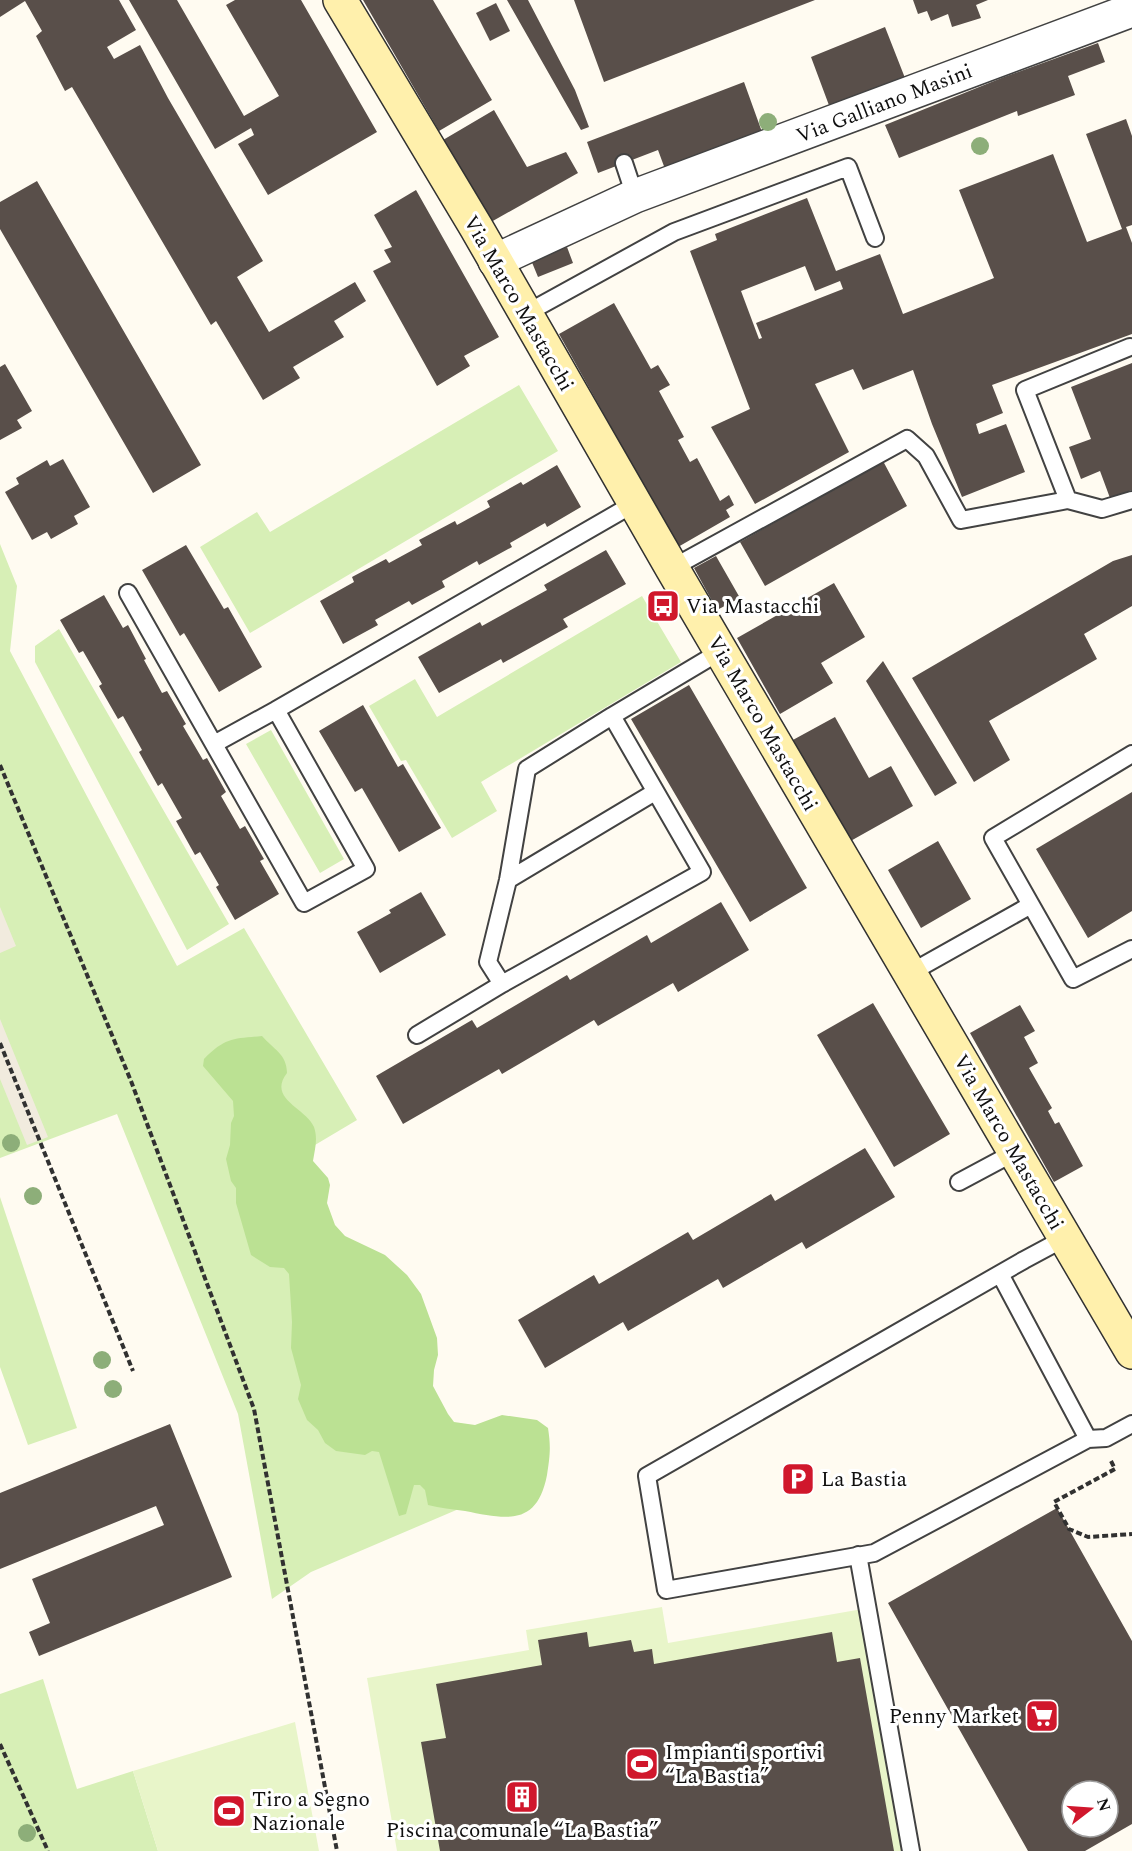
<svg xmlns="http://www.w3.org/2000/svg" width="1132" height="1851" viewBox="0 0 1132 1851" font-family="Spectral,serif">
<rect width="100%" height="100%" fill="#fffbf1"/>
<path fill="#d7efb6" d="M 519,385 L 558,451 L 250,633 L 200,547 L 257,512 L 270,532 Z
M 0,544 L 17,586 L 10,651 L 177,966 L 244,928 L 357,1120 L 283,1164 L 461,1508 L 311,1572 L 272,1599 L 238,1414 L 117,1114 L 0,1158 Z
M 642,596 L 681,662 L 481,782 L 497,811 L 452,838 L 406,760 L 401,761 L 369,706 L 415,679 L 437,717 Z
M 59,629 L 229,924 L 187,950 L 35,662 L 35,646 Z
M 271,730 L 344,859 L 320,873 L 246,744 Z
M 0,1197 L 77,1428 L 28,1445 L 0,1367 Z
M 43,1679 L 77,1789 L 133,1771 L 158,1851 L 0,1851 L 0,1694 Z"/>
<path fill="#bbe193" d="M 262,1036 C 273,1049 287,1054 287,1073 C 267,1099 306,1108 314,1127 C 318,1139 315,1149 313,1161 L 328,1178 L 330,1185 L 327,1203 L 335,1225 L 345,1236 L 385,1255 L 407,1275 L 421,1294 L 437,1338 L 438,1355 L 434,1370 L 433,1386 L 448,1414 L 454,1422 L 475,1425 L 502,1415 L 537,1420 L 548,1428 C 551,1447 550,1456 547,1475 C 537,1527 506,1519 465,1511 C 452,1509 440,1508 428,1505 L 425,1490 L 420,1485 L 414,1485 L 406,1514 L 399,1516 L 379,1452 L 372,1451 L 365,1455 L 336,1451 L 325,1443 L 318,1430 L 307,1420 L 298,1399 L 301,1385 L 291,1348 L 292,1322 L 289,1274 L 284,1268 L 270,1267 L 251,1255 L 236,1203 L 236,1188 L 231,1181 L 226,1159 L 230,1145 L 231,1123 L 234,1116 L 233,1101 L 203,1066 L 204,1059 C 226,1037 233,1039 262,1036 Z"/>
<path fill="#e8f5c9" d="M 662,1607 L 668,1643 L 874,1607 L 916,1851 L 397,1851 L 367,1678 L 529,1650 L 526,1630 Z
M 295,1722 L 319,1851 L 158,1851 L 133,1771 Z"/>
<path fill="#f1ebde" d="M 0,907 L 16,946 L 0,953 Z
M 0,1019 L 48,1137 L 27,1145 L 0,1079 Z"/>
<path fill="#594f4a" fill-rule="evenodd" d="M 0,0 L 119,0 L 136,30 L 107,47 L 114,59 L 140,45 L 168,98 L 263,261 L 237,277 L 269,332 L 355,282 L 366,301 L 334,321 L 344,337 L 293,367 L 300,378 L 263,400 L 216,321 L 211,325 L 72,87 L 65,91 L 36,36 L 42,31 L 25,1 L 0,17 Z
M 129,0 L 177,0 L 244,116 L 279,96 L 226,5 L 235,0 L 301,0 L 377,132 L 268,195 L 238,144 L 254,135 L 251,128 L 215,149 Z
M 363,0 L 433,0 L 492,100 L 439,131 Z
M 507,0 L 528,0 L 575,90 L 589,127 L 581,130 Z
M 574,0 L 815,0 L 604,82 Z
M 913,0 L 988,0 L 976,5 L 981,18 L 952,27 L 948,14 L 931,21 L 927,11 L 918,14 Z
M 496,3 L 510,31 L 490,41 L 476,13 Z
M 885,27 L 905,78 L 830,108 L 811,57 Z
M 1098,43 L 1105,62 L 1068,76 L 1075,95 L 1018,116 L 1017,111 L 899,158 L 885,125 L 1004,77 Z
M 744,82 L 762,132 L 665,169 L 658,150 L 598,173 L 587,142 Z
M 494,110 L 527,167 L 566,152 L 578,173 L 491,222 L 443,140 Z
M 1126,119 L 1132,136 L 1132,225 L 1126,227 L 1132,243 L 1132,334 L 992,385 L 1003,413 L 976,424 L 979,434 L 1006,424 L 1025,472 L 962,497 L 932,424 L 913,370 L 863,390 L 853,369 L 815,384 L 849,452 L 755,504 L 711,427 L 750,409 L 690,251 L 717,240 L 715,234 L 807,198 L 836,271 L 880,254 L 903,314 L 994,278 L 959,190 L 1053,154 L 1087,242 L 1122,229 L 1086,134 ZM 805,266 L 815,291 L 840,281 L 843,289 L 756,323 L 762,338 L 759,339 L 741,291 Z
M 37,181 L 201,465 L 153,493 L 0,229 L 0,202 Z
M 416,190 L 499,337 L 464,356 L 470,366 L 437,386 L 373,271 L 391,262 L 384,250 L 392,247 L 374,215 Z
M 567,247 L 573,263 L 538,277 L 531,260 Z
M 614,303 L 651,369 L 658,365 L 670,385 L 659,391 L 684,437 L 678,440 L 690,462 L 697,458 L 720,501 L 729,495 L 734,505 L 726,510 L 730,517 L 678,547 L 559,334 Z
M 1132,363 L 1132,490 L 1110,498 L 1100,471 L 1081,479 L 1069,447 L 1091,439 L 1071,387 Z
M 5,364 L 32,411 L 17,420 L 22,428 L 0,440 L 0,367 Z
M 63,459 L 90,507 L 74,516 L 78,524 L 51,539 L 47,532 L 32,540 L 5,492 L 19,484 L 16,478 L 47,460 L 50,466 Z
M 883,461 L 907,506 L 765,586 L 740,542 Z
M 557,465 L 581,507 L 547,527 L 545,523 L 510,543 L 512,547 L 479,565 L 477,561 L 442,581 L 445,587 L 412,605 L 409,601 L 375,620 L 378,625 L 343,644 L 320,601 L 354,582 L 352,577 L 386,559 L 389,563 L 422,545 L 419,540 L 455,521 L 457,525 L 490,507 L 487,501 L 521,482 L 523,485 Z
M 186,545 L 224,609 L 228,607 L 262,667 L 219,692 L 184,633 L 180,636 L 142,570 Z
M 606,550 L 626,584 L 563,619 L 568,627 L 503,663 L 501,659 L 439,693 L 418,657 L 480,622 L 482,626 L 547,590 L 544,585 Z
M 1132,555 L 1132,606 L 1084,634 L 1097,659 L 989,721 L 1010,760 L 974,782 L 912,678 L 1113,561 Z
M 716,556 L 740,598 L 717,610 L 694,568 Z
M 834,583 L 865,637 L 821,663 L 833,683 L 780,714 L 737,638 Z
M 104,595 L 123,628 L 128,625 L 146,659 L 144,660 L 162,693 L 167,691 L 186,724 L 183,726 L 203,760 L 207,758 L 226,792 L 221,796 L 240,829 L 245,826 L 264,859 L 260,861 L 279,894 L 235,920 L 216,887 L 219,885 L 200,852 L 195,855 L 176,821 L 182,818 L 162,783 L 158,786 L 139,752 L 142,750 L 123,716 L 118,719 L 99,686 L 102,684 L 83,651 L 79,653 L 60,620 Z
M 883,661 L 957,783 L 935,796 L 866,681 Z
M 689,685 L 807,888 L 750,922 L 631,719 Z
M 363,705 L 398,767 L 403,764 L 441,828 L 399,852 L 362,788 L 355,792 L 319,731 Z
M 835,717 L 869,778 L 891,766 L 913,806 L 847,843 L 791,741 Z
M 1132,792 L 1132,911 L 1088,938 L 1036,849 Z
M 938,841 L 971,899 L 921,928 L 888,870 Z
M 421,892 L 446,935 L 380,973 L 357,932 L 391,913 L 389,910 Z
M 721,902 L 749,950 L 678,992 L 673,983 L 598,1026 L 594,1020 L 502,1074 L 499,1069 L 403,1124 L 376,1076 L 472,1020 L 477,1028 L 567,975 L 570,980 L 647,935 L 651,943 Z
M 873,1003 L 950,1134 L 894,1167 L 817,1035 Z
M 1020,1005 L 1035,1031 L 1024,1037 L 1038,1063 L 1029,1068 L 1052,1108 L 1048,1111 L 1055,1124 L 1059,1122 L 1083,1166 L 1054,1182 L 970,1033 Z
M 865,1148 L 895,1197 L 806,1249 L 802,1242 L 723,1288 L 718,1279 L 628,1331 L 623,1322 L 545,1368 L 518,1320 L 594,1275 L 599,1284 L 688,1232 L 693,1240 L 771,1194 L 775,1201 Z
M 170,1424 L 232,1577 L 39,1656 L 29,1632 L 50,1623 L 32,1579 L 164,1525 L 156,1506 L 0,1569 L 0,1493 Z
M 1057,1508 L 1132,1641 L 1132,1824 L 1085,1851 L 1028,1851 L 888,1603 ZM 1072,1791 L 1108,1791 L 1108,1827 L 1072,1827 Z
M 587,1632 L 589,1647 L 631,1640 L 634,1652 L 652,1649 L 654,1664 L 832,1632 L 837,1662 L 860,1658 L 894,1851 L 440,1851 L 421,1742 L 446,1738 L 436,1684 L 542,1665 L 538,1640 Z"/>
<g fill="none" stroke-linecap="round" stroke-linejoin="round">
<defs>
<path id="lane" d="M 624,163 L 635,196
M 525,314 L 674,232 L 848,167 L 875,238
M 1068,500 L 1102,509 L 1132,500
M 672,568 L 907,439 L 926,456 L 961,520 L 1068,500 L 1025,390 L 1130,347
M 128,593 L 304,903 L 366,869 L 276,710 L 635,503
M 612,716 L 527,769 L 508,880 L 488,962 L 502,984 L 702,872 L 612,716 L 721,651
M 214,744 L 276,710
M 508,880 L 655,792
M 1031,905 L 993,838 L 1132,754
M 910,973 L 1031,905 L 1073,979 L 1132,949
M 417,1035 L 502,984
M 959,1182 L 1015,1152
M 1000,1274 L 1088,1439 L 874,1553 L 666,1590 L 647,1476 L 1024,1260 L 1065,1238
M 1088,1439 L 1106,1438 L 1132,1424
M 858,1555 L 911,1851"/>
<path id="street" d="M 495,261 L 635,196 L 1132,10"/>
<path id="secondary" d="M 340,0 L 476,227 L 672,568 L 1132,1352"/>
</defs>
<use href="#lane" stroke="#424242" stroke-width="20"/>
<use href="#street" stroke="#424242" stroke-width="36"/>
<use href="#secondary" stroke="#313131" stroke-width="36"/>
<path stroke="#313131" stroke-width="4" stroke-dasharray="6 3" stroke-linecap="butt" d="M 0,765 L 131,1081 L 254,1409 L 337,1851
M 0,1043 L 133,1371
M 1111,1461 L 1115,1469 L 1054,1502 L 1069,1529 L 1088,1537 L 1132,1534
M 0,1744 L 48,1851"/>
<use href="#lane" stroke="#fff" stroke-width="16"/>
<use href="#street" stroke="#fff" stroke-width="33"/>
<use href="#secondary" stroke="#fff0ac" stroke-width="33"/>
</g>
<g fill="#8dae79">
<circle cx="768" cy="122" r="9"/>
<circle cx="980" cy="146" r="9"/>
<circle cx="11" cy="1143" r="9"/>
<circle cx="33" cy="1196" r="9"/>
<circle cx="102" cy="1360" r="9"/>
<circle cx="113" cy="1389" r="9"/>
<circle cx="27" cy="1833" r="9"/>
</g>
<defs>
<symbol id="bus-square" viewBox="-11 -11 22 22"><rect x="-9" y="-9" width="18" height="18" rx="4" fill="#d0172c" stroke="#fff"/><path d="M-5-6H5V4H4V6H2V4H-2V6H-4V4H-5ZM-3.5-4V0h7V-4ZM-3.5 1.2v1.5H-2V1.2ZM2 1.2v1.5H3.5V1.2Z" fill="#fff"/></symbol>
<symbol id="parking-square" viewBox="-11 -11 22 22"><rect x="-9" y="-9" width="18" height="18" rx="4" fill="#d0172c" stroke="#fff"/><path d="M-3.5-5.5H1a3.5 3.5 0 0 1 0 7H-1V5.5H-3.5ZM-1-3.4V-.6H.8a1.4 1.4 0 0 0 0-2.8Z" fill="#fff"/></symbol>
<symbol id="supermarket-square" viewBox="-11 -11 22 22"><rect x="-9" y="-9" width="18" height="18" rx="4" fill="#d0172c" stroke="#fff"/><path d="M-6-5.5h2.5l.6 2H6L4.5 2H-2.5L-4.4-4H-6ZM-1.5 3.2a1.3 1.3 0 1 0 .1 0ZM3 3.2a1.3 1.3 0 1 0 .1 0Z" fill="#fff"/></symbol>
<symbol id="stadium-square" viewBox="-11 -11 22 22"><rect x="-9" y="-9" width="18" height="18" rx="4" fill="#d0172c" stroke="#fff"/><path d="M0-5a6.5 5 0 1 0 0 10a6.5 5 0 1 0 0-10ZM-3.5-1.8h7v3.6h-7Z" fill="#fff"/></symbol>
<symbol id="building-square" viewBox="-11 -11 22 22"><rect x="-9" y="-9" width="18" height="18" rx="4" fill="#d0172c" stroke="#fff"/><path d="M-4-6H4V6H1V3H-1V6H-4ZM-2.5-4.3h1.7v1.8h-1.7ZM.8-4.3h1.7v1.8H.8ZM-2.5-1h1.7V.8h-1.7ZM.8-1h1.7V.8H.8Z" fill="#fff"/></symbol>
</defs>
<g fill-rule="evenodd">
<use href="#bus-square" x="644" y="587" width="38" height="38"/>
<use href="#parking-square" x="779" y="1460" width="38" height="38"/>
<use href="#supermarket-square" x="1023" y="1697" width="38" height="38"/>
<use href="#stadium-square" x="623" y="1745" width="38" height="38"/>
<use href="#building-square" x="503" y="1778" width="38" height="38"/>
<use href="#stadium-square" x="210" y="1792" width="38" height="38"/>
</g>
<g text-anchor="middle" stroke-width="6" stroke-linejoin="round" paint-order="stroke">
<g font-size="21" fill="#0f0f0f" stroke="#fff">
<text transform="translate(884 103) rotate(-21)" y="7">Via Galliano Masini</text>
<text transform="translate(519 303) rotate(60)" y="7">Via Marco Mastacchi</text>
<text transform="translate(763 723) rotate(60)" y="7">Via Marco Mastacchi</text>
<text transform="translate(1009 1142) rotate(60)" y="7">Via Marco Mastacchi</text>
</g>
<g font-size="21" fill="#0f0f0f" stroke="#fff" text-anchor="start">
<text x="686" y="613">Via Mastacchi</text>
<text x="821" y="1486">La Bastia</text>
<text x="1019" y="1723" text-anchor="end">Penny Market</text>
<text x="665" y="1759">Impianti sportivi<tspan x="665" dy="24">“La Bastia”</tspan></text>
<text x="252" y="1806">Tiro a Segno<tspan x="252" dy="24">Nazionale</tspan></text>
<text x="522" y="1837" text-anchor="middle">Piscina comunale “La Bastia”</text>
</g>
</g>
<g transform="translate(1090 1809) rotate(73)"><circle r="28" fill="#ffffff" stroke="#9f9f9f" stroke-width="1.5"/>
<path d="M0-4.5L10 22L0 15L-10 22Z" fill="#d0172c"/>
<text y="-9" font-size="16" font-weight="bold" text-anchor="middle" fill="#0f0f0f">N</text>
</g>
</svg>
